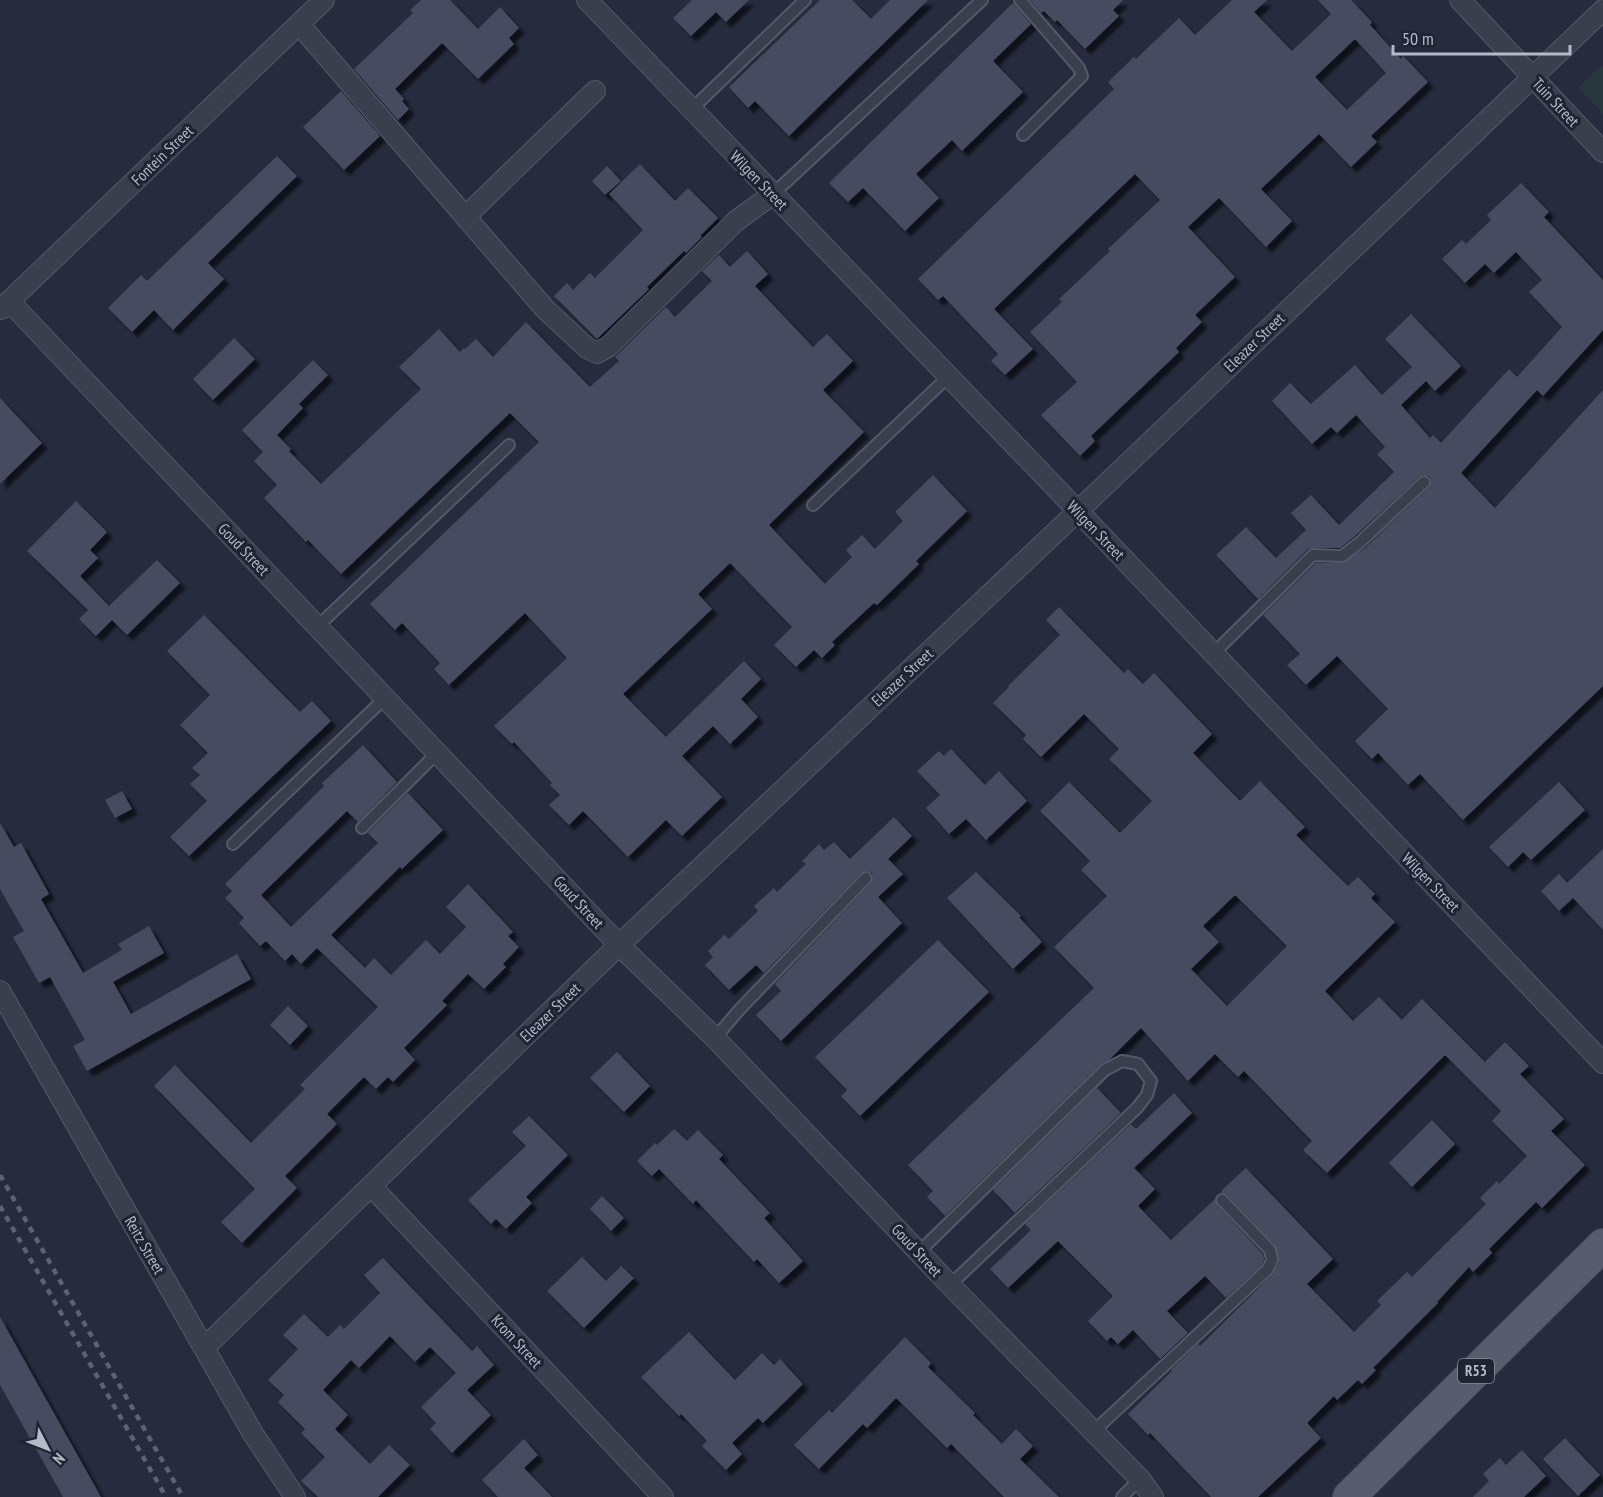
<svg xmlns="http://www.w3.org/2000/svg" width="1603" height="1497" viewBox="0 0 1603 1497" font-family="'PT Sans Narrow',sans-serif">
<defs>
<filter id="shadow"><feDropShadow dx="5.5" dy="5.5" stdDeviation="1.5" flood-color="#0009"/></filter>
</defs>
<rect width="100%" height="100%" fill="#262b3d"/>
<path fill="#28373e" d="M 1603,65 L 1603,114 L 1578,87 Z"/>
<path fill="#474c60" fill-rule="evenodd" filter="url(#shadow)" d="M 421,0 L 450,0 L 478,29 L 500,7 L 519,28 L 509,38 L 514,44 L 478,79 L 442,43 L 395,89 L 404,99 L 402,101 L 409,109 L 398,120 L 354,69 L 413,13 L 410,10 Z
M 692,0 L 749,0 L 726,22 L 716,12 L 691,36 L 673,18 Z
M 820,0 L 852,0 L 871,19 L 890,0 L 928,0 L 789,136 L 755,101 L 748,108 L 729,87 Z
M 1030,0 L 1123,0 L 1113,10 L 1119,16 L 1085,49 L 1057,20 L 1055,22 L 1044,11 L 1041,13 Z
M 1232,0 L 1267,0 L 1254,12 L 1292,51 L 1331,14 L 1318,0 L 1351,0 L 1372,22 L 1370,25 L 1401,59 L 1403,56 L 1428,82 L 1371,136 L 1377,142 L 1351,167 L 1319,134 L 1261,189 L 1292,221 L 1266,247 L 1219,198 L 1188,227 L 1235,277 L 1195,315 L 1202,322 L 1176,348 L 1179,352 L 1091,436 L 1095,441 L 1080,456 L 1041,415 L 1077,382 L 1030,332 L 1062,302 L 1059,299 L 1110,251 L 1108,249 L 1160,200 L 1135,174 L 994,309 L 1033,349 L 1005,375 L 991,361 L 998,354 L 943,296 L 938,300 L 918,279 L 1114,89 L 1108,82 L 1134,57 L 1136,59 L 1179,18 L 1195,35 ZM 1355,39 L 1386,73 L 1347,110 L 1315,77 Z
M 1013,3 L 1031,24 L 993,61 L 1023,92 L 962,151 L 952,140 L 916,174 L 939,198 L 905,231 L 863,188 L 848,202 L 829,183 Z
M 341,91 L 380,136 L 344,170 L 303,127 Z
M 277,156 L 297,176 L 208,263 L 224,279 L 173,330 L 154,310 L 132,332 L 108,308 L 141,275 L 147,281 Z
M 640,164 L 675,201 L 688,188 L 718,218 L 700,236 L 702,237 L 686,253 L 684,251 L 647,287 L 649,289 L 597,339 L 554,296 L 567,283 L 573,290 L 590,273 L 595,278 L 643,230 L 609,194 Z
M 607,166 L 621,181 L 605,195 L 592,181 Z
M 1521,183 L 1549,212 L 1544,217 L 1603,280 L 1603,330 L 1543,396 L 1537,390 L 1461,473 L 1495,508 L 1603,390 L 1603,686 L 1463,820 L 1420,774 L 1408,785 L 1378,753 L 1372,759 L 1355,741 L 1388,709 L 1337,656 L 1306,685 L 1287,665 L 1300,654 L 1263,615 L 1316,563 L 1342,563 L 1364,549 L 1429,487 L 1431,481 L 1429,476 L 1423,475 L 1419,477 L 1354,537 L 1340,548 L 1313,548 L 1308,549 L 1258,599 L 1216,555 L 1246,527 L 1276,558 L 1306,530 L 1291,513 L 1311,495 L 1339,525 L 1394,472 L 1377,454 L 1385,447 L 1356,415 L 1337,433 L 1331,427 L 1312,444 L 1272,401 L 1290,383 L 1311,404 L 1355,365 L 1382,395 L 1412,367 L 1385,339 L 1411,314 L 1461,366 L 1435,391 L 1426,381 L 1401,405 L 1430,438 L 1433,435 L 1441,443 L 1509,369 L 1517,377 L 1562,327 L 1529,292 L 1542,280 L 1516,252 L 1494,273 L 1485,264 L 1465,283 L 1442,259 L 1462,240 L 1466,244 L 1491,220 L 1487,215 Z
M 747,251 L 768,274 L 755,286 L 813,347 L 827,334 L 853,361 L 823,390 L 864,432 L 769,525 L 825,584 L 852,557 L 846,550 L 862,535 L 875,549 L 903,521 L 895,512 L 933,475 L 967,511 L 916,561 L 919,564 L 877,605 L 874,603 L 832,642 L 835,645 L 822,658 L 814,650 L 796,667 L 774,645 L 792,627 L 730,563 L 698,594 L 712,609 L 623,694 L 666,737 L 744,661 L 761,679 L 741,699 L 758,717 L 730,744 L 713,726 L 682,756 L 722,797 L 682,836 L 666,820 L 628,857 L 583,811 L 569,825 L 549,805 L 560,795 L 550,785 L 552,783 L 514,742 L 512,744 L 494,726 L 567,658 L 525,613 L 449,685 L 434,669 L 440,663 L 402,623 L 395,630 L 370,604 L 539,442 L 510,413 L 341,574 L 308,540 L 306,542 L 264,498 L 277,485 L 254,461 L 263,452 L 242,430 L 313,360 L 328,375 L 299,404 L 303,408 L 277,435 L 291,449 L 289,451 L 321,484 L 421,389 L 399,367 L 439,329 L 460,352 L 464,348 L 465,349 L 476,339 L 493,357 L 526,322 L 590,387 L 619,361 L 615,357 L 666,307 L 675,317 L 712,281 L 702,271 L 719,255 L 730,267 Z
M 234,338 L 255,359 L 213,400 L 193,379 Z
M 0,398 L 42,443 L 0,484 Z
M 76,501 L 107,532 L 90,550 L 98,558 L 80,576 L 109,606 L 157,560 L 180,583 L 127,635 L 112,620 L 96,636 L 79,619 L 88,610 L 27,551 Z
M 1059,607 L 1124,673 L 1128,669 L 1143,684 L 1154,673 L 1212,734 L 1193,753 L 1240,801 L 1260,781 L 1305,827 L 1296,835 L 1348,886 L 1358,877 L 1375,894 L 1371,898 L 1395,922 L 1325,991 L 1353,1021 L 1379,997 L 1402,1020 L 1422,999 L 1485,1062 L 1505,1042 L 1529,1066 L 1520,1074 L 1564,1119 L 1551,1131 L 1585,1165 L 1542,1208 L 1536,1202 L 1489,1249 L 1492,1253 L 1473,1272 L 1469,1267 L 1437,1302 L 1438,1303 L 1373,1368 L 1376,1370 L 1362,1384 L 1358,1380 L 1337,1400 L 1334,1396 L 1307,1423 L 1321,1438 L 1258,1497 L 1211,1497 L 1150,1433 L 1148,1435 L 1128,1414 L 1172,1371 L 1171,1370 L 1198,1344 L 1200,1346 L 1273,1274 L 1279,1263 L 1275,1245 L 1227,1195 L 1221,1193 L 1223,1189 L 1246,1168 L 1333,1259 L 1307,1284 L 1354,1332 L 1381,1305 L 1377,1301 L 1407,1272 L 1412,1277 L 1486,1204 L 1480,1198 L 1497,1181 L 1499,1184 L 1527,1156 L 1492,1121 L 1501,1111 L 1445,1055 L 1327,1173 L 1303,1150 L 1312,1141 L 1244,1071 L 1238,1077 L 1215,1054 L 1188,1081 L 1141,1028 L 1109,1060 L 1100,1065 L 945,1216 L 927,1197 L 933,1191 L 908,1165 L 1094,988 L 1054,947 L 1107,896 L 1081,870 L 1090,861 L 1040,811 L 1069,782 L 1120,833 L 1152,801 L 1109,759 L 1119,749 L 1084,714 L 1041,757 L 1023,739 L 1026,735 L 993,703 L 1009,687 L 1008,686 L 1060,635 L 1046,620 ZM 1235,895 L 1287,946 L 1227,1006 L 1191,969 L 1219,942 L 1203,926 Z
M 204,615 L 300,712 L 312,701 L 331,721 L 189,856 L 170,837 L 207,801 L 190,784 L 200,775 L 192,768 L 208,753 L 180,725 L 210,695 L 167,651 Z
M 363,745 L 397,782 L 358,822 L 347,811 L 261,895 L 291,927 L 378,843 L 368,833 L 408,793 L 443,830 L 402,869 L 400,867 L 331,935 L 365,968 L 374,958 L 391,975 L 426,940 L 440,954 L 466,927 L 446,907 L 468,884 L 513,932 L 508,936 L 519,947 L 503,964 L 506,967 L 484,989 L 468,974 L 442,1001 L 447,1005 L 404,1048 L 415,1060 L 393,1082 L 388,1077 L 376,1089 L 364,1077 L 327,1114 L 337,1124 L 285,1176 L 297,1188 L 242,1243 L 221,1222 L 255,1189 L 154,1086 L 175,1065 L 251,1143 L 305,1089 L 300,1085 L 378,1007 L 317,948 L 301,964 L 292,954 L 285,961 L 266,941 L 260,946 L 239,923 L 244,918 L 225,898 L 232,891 L 225,884 L 324,786 L 322,783 Z
M 951,749 L 985,785 L 999,771 L 1027,801 L 986,840 L 966,819 L 949,834 L 926,808 L 940,795 L 917,771 L 939,751 L 944,756 Z
M 1559,782 L 1585,810 L 1531,860 L 1523,852 L 1508,867 L 1489,847 Z
M 122,791 L 132,809 L 115,818 L 105,800 Z
M 894,817 L 912,836 L 888,859 L 903,874 L 878,897 L 902,923 L 781,1041 L 756,1015 L 781,991 L 775,984 L 871,883 L 873,879 L 872,873 L 867,871 L 861,873 L 764,973 L 756,965 L 729,990 L 705,965 L 713,957 L 708,951 L 724,935 L 729,939 L 758,911 L 754,906 L 774,888 L 777,892 L 806,864 L 802,861 L 819,844 L 824,850 L 834,842 L 850,859 Z
M 0,823 L 14,847 L 21,843 L 49,894 L 41,899 L 83,973 L 122,950 L 118,944 L 149,926 L 164,953 L 113,982 L 131,1014 L 237,954 L 251,979 L 87,1071 L 73,1046 L 85,1040 L 50,977 L 39,983 L 13,937 L 24,931 L 0,889 Z
M 1603,849 L 1603,930 L 1573,898 L 1559,911 L 1541,891 L 1559,874 L 1567,883 Z
M 976,872 L 1021,916 L 1019,917 L 1042,942 L 1013,969 L 947,898 Z
M 938,940 L 989,992 L 860,1116 L 841,1096 L 847,1090 L 815,1057 Z
M 288,1006 L 308,1026 L 290,1045 L 270,1025 Z
M 617,1052 L 650,1086 L 624,1112 L 590,1078 Z
M 1097,1088 L 1121,1113 L 1015,1213 L 993,1190 Z
M 1174,1093 L 1192,1113 L 1134,1168 L 1155,1189 L 1138,1206 L 1171,1240 L 1215,1199 L 1217,1205 L 1263,1254 L 1264,1259 L 1262,1265 L 1226,1298 L 1205,1276 L 1167,1311 L 1188,1333 L 1160,1359 L 1133,1330 L 1118,1344 L 1111,1337 L 1107,1341 L 1088,1321 L 1113,1296 L 1058,1241 L 1008,1288 L 990,1269 L 1031,1230 L 1025,1224 L 1131,1124 L 1136,1129 Z
M 529,1116 L 568,1155 L 526,1197 L 532,1203 L 506,1229 L 496,1219 L 491,1224 L 468,1200 L 526,1146 L 512,1132 Z
M 1432,1120 L 1455,1144 L 1412,1187 L 1389,1163 Z
M 674,1129 L 687,1141 L 698,1130 L 723,1155 L 719,1159 L 770,1213 L 764,1218 L 803,1261 L 779,1283 L 757,1259 L 754,1262 L 696,1200 L 693,1204 L 659,1169 L 652,1176 L 637,1161 L 655,1143 L 657,1145 Z
M 602,1196 L 624,1218 L 611,1231 L 590,1209 Z
M 582,1257 L 606,1281 L 621,1266 L 634,1278 L 584,1328 L 547,1291 Z
M 383,1258 L 472,1351 L 477,1346 L 494,1365 L 467,1390 L 491,1415 L 452,1453 L 430,1429 L 436,1423 L 421,1407 L 456,1373 L 430,1347 L 415,1362 L 390,1336 L 359,1368 L 351,1360 L 323,1390 L 348,1415 L 335,1429 L 370,1464 L 389,1445 L 410,1465 L 378,1497 L 318,1497 L 301,1481 L 325,1457 L 301,1433 L 305,1429 L 278,1402 L 284,1395 L 268,1380 L 298,1349 L 283,1335 L 304,1314 L 328,1337 L 340,1325 L 344,1329 L 380,1293 L 364,1275 Z
M 0,1317 L 101,1497 L 63,1497 L 0,1385 Z
M 689,1332 L 735,1380 L 762,1353 L 774,1365 L 780,1359 L 803,1384 L 763,1423 L 758,1418 L 732,1443 L 742,1454 L 726,1470 L 702,1446 L 707,1441 L 681,1414 L 679,1416 L 641,1377 Z
M 905,1337 L 931,1363 L 928,1367 L 975,1413 L 973,1415 L 1002,1444 L 1016,1429 L 1033,1446 L 1020,1459 L 1059,1497 L 1004,1497 L 951,1444 L 947,1448 L 896,1398 L 867,1428 L 863,1424 L 819,1469 L 794,1445 L 829,1410 L 832,1413 Z
M 1565,1438 L 1600,1475 L 1578,1496 L 1543,1459 Z
M 524,1439 L 538,1455 L 524,1468 L 552,1497 L 498,1497 L 482,1480 Z
M 1522,1450 L 1546,1476 L 1524,1497 L 1473,1497 L 1489,1481 L 1483,1474 L 1500,1458 L 1506,1465 Z"/>
<g fill="none" stroke-linecap="round" stroke-linejoin="round">
<defs>
<path id="lane" d="M 1020,0 L 1079,68 L 1082,76 L 1023,135
M 692,109 L 805,0
M 773,194 L 982,0
M 813,505 L 949,376
M 318,626 L 509,445
M 1214,653 L 1313,555 L 1342,556 L 1359,543 L 1424,482
M 362,828 L 438,752
M 233,844 L 386,697
M 715,1038 L 740,1009 L 866,878
M 919,1252 L 1105,1070 L 1122,1061 L 1138,1064 L 1151,1081 L 1147,1095 L 1137,1108 L 950,1285
M 1093,1432 L 1268,1269 L 1272,1260 L 1270,1250 L 1222,1200
M 1122,1497 L 1140,1479"/>
<path id="street" d="M 587,0 L 1078,511 L 1603,1063
M 1460,0 L 1603,152
M 299,24 L 545,309 L 587,348 L 597,353 L 608,347 L 736,221 L 773,194
M 466,216 L 595,91
M 9,301 L 619,945 L 715,1038 L 950,1285 L 1140,1479 L 1153,1497
M 1,309 L 324,0
M 0,991 L 252,1432 L 295,1497
M 371,1186 L 663,1497
M 204,1348 L 619,945 L 1078,511 L 1603,10"/>
<path id="primary" d="M 1349,1497 L 1603,1245"/>
</defs>
<use href="#lane" stroke="#555968" stroke-width="14"/>
<use href="#street" stroke="#555968" stroke-width="22"/>
<use href="#primary" stroke="#434756" stroke-width="34"/>
<use href="#lane" stroke="#3a3e4d" stroke-width="10"/>
<use href="#street" stroke="#3a3e4d" stroke-width="20"/>
<use href="#primary" stroke="#585d6d" stroke-width="32"/>
<path stroke="#5c6174" stroke-width="4.5" stroke-dasharray="6 6" stroke-linecap="butt" d="M 0,1175 L 183,1497
M 0,1206 L 166,1497"/>
</g>
<g text-anchor="middle" stroke-width="6" stroke-linejoin="round" paint-order="stroke">
<rect fill="#1f2332" stroke="#898c9b" stroke-width="1.5" x="1458" y="1359" width="36" height="24" rx="4.5"/>
<g font-size="15" font-weight="bold" fill="#b6b9c8">
<text x="1476" y="1376">R53</text>
</g>
<g font-size="16" fill="#b6b9c8" stroke="#1f2332">
<text transform="translate(1556 102) rotate(47)" y="6">Tuin Street</text>
<text transform="translate(162 155) rotate(-44)" y="6">Fontein Street</text>
<text transform="translate(759 180) rotate(46)" y="6">Wilgen Street</text>
<text transform="translate(1254 342) rotate(-44)" y="6">Eleazer Street</text>
<text transform="translate(1096 530) rotate(46)" y="6">Wilgen Street</text>
<text transform="translate(244 549) rotate(46)" y="6">Goud Street</text>
<text transform="translate(902 677) rotate(-43)" y="6">Eleazer Street</text>
<text transform="translate(1431 882) rotate(46)" y="6">Wilgen Street</text>
<text transform="translate(579 902) rotate(47)" y="6">Goud Street</text>
<text transform="translate(550 1012) rotate(-44)" y="6">Eleazer Street</text>
<text transform="translate(145 1245) rotate(60)" y="6">Reitz Street</text>
<text transform="translate(917 1250) rotate(47)" y="6">Goud Street</text>
<text transform="translate(517 1341) rotate(47)" y="6">Krom Street</text>
</g>
</g>
<g transform="translate(48 1449) rotate(132)" stroke="#1f2332" stroke-width="4.5" paint-order="stroke">
<path d="M0-4.5L10 22L0 15L-10 22Z" fill="#b6b9c8"/>
<text y="-9" font-size="16" font-weight="bold" text-anchor="middle" fill="#b6b9c8">N</text>
</g>
<path d="M1393 45v9h177v-9" fill="none" stroke="#b6b9c8" stroke-width="3"/>
<text x="1402" y="45" font-size="18" fill="#b6b9c8" stroke="#1f2332" stroke-width="4.5" paint-order="stroke">50 m</text>
</svg>
